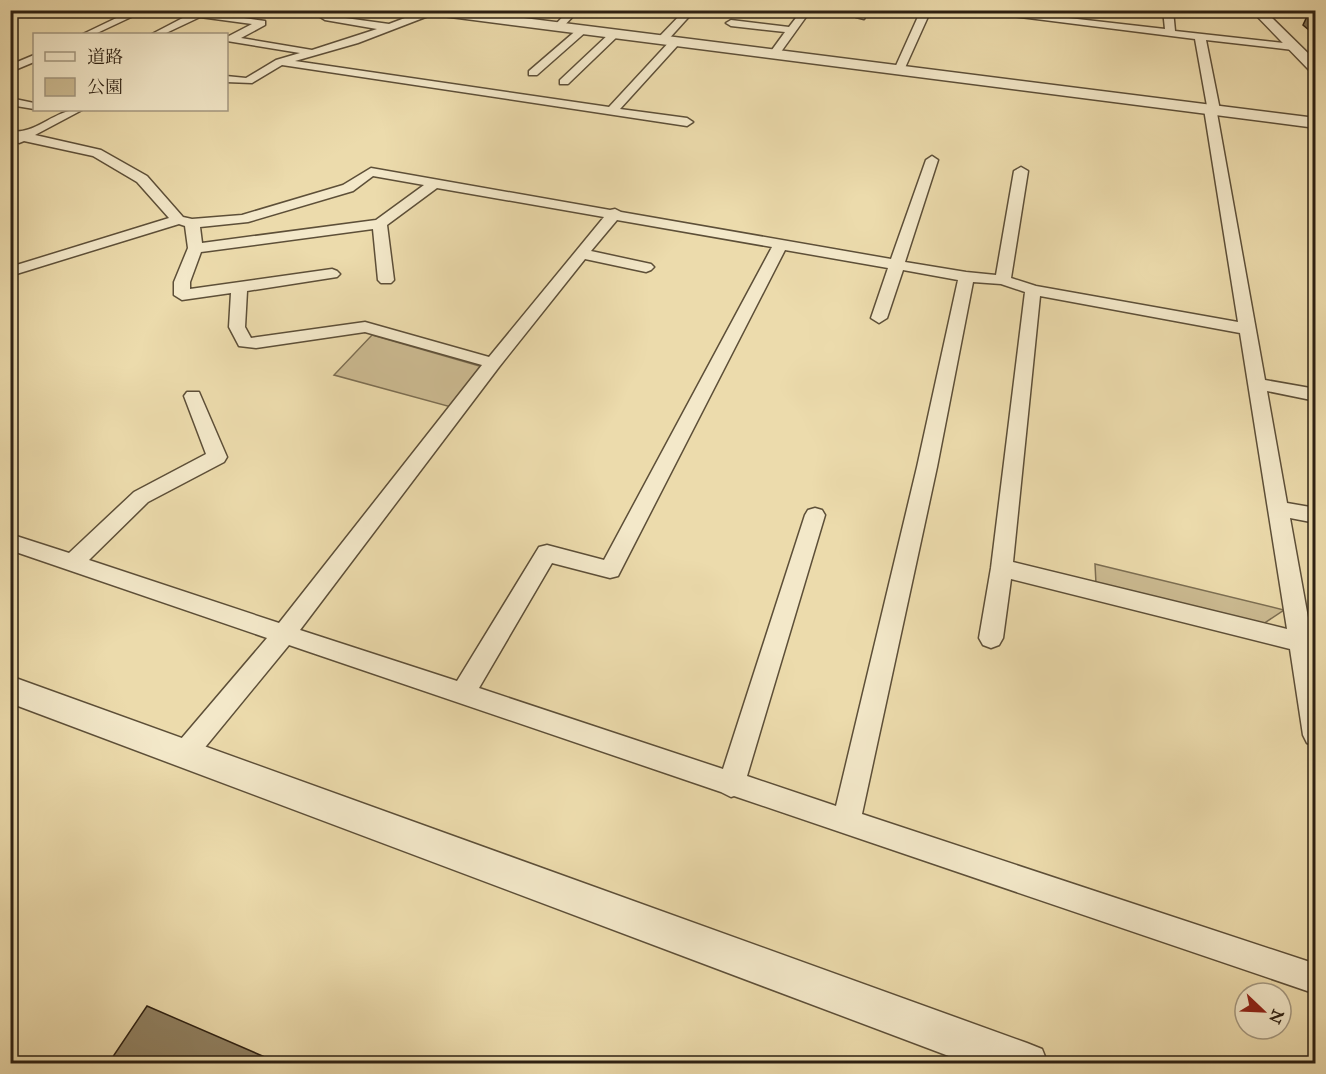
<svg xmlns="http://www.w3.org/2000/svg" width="1326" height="1074" viewBox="0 0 1326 1074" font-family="'IM FELL Great Primer','Noto Serif JP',serif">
<rect width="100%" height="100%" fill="#ecdbac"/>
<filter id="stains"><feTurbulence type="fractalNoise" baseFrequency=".00333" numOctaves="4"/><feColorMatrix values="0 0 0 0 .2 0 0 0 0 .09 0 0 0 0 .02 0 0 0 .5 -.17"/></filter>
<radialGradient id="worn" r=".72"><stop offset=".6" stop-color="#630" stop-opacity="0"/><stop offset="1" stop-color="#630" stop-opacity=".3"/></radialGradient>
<path fill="#ccbb92" stroke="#7c6e52" stroke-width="1.5" d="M 372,335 L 483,367 L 451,407 L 334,375 Z
M 1095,564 L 1284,610 L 1263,624 L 1096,584 Z"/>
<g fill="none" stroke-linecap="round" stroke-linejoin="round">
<defs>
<path id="minor" d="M 133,10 L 146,10 L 95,34 L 83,34 Z
M 198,10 L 211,10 L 209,13 L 265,21 L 265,25 L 241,38 L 312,50 L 377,29 L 325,20 L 309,10 L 320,10 L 338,17 L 389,24 L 426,10 L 437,10 L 436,13 L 358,43 L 295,61 L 609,107 L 671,40 L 675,39 L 680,42 L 679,44 L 620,109 L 687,118 L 693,122 L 687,126 L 282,65 L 252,83 L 226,82 L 226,76 L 246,78 L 276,60 L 300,53 L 227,41 L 227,37 L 252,24 L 200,17 L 164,34 L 152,34 Z
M 569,10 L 579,10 L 561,29 L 555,29 L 555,25 Z
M 685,10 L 695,10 L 666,42 L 658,42 L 658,38 Z
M 802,10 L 811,10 L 778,56 L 774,57 L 769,54 L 785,32 L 731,26 L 726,23 L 731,20 L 789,27 Z
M 860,10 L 869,10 L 864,19 L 856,17 Z
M 921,10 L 931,10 L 904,70 L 899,73 L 895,72 L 894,70 Z
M 964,10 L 998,10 L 1165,29 L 1163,10 L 1173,10 L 1175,31 L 1293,44 L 1298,47 L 1293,50 L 1206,40 L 1220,110 L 1217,113 L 1265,380 L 1316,389 L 1316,401 L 1267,391 L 1287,503 L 1316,508 L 1316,523 L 1290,518 L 1316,662 L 1316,746 L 1307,743 L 1303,735 L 1290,649 L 1011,579 L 1003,638 L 999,645 L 991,648 L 983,645 L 979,638 L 991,568 L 1025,292 L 1001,284 L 973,282 L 937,467 L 862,814 L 1316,964 L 1316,994 L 734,796 L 731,797 L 721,792 L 289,645 L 193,762 L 184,766 L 175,762 L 171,754 L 175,746 L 267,638 L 10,550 L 10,534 L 69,553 L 134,492 L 206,454 L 184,396 L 187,392 L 199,392 L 227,457 L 224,462 L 148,502 L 89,560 L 279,623 L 482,365 L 365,332 L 256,348 L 239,346 L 229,327 L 231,293 L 182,300 L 174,295 L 174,282 L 188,248 L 185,226 L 179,224 L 10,276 L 10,267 L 169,218 L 137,182 L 93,156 L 24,141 L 19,143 L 10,139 L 10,131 C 36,136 56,107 82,110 L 35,135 L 101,150 L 147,176 L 183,217 L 192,219 L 242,215 L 343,185 L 371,168 L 610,210 L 615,209 L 621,212 L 891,259 L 926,160 L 932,156 L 938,160 L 905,262 L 966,272 L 996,275 L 1014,171 L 1021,167 L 1028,171 L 1011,278 L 1036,286 L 1238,322 L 1204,109 L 1207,106 L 1195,39 ZM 373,176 L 424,185 L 376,220 L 202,243 L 200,227 L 248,222 L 353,191 ZM 437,188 L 604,217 L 489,357 L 365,322 L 251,338 L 245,327 L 247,291 L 337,277 L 340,274 L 337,271 L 332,269 L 190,289 L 190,282 L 201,252 L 373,229 L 378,280 L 381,283 L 391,283 L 394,280 L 387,225 ZM 617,220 L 772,247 L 604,560 L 547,545 L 539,547 L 457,681 L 300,630 L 499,367 L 585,259 L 646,272 L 651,270 L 654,267 L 651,264 L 591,251 ZM 785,250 L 888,268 L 871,318 L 879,323 L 887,318 L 903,270 L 958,280 L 917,467 L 836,806 L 747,776 L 825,515 L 822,510 L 815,508 L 808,510 L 805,515 L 723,769 L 479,688 L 552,563 L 610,578 L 618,576 ZM 1040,296 L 1240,333 L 1287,629 L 1013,562 Z
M 579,28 L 588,30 L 537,75 L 529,75 L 529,71 Z
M 611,32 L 620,34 L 568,84 L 560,84 L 560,80 Z
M 34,55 L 34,62 L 10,72 L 10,65 Z
M 10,98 L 34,103 L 34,109 L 10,105 Z"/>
<path id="tertiary" d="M 421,10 L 460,10 L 1316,118 L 1316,128 L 427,14 Z
M 1251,10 L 1264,10 L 1316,61 L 1316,73 L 1311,72 Z
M 10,676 L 1027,1043 L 1042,1049 L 1048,1064 L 970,1064 L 10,703 Z"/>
</defs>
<use href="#minor" stroke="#5d4f38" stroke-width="3"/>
<use href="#tertiary" stroke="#5d4f38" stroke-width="3"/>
<use href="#minor" fill="#f3e8c9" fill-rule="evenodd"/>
<use href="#tertiary" fill="#f3e8c9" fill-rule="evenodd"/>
</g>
<path fill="#7c6f54" stroke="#2d2012" stroke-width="1.5" d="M 1310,10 L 1316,10 L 1316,36 L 1303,25 Z"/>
<path fill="#908162" stroke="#2d2012" stroke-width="1.5" d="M 147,1006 L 281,1064 L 108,1064 Z"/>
<rect width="1326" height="1074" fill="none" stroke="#ecdbac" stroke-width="36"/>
<rect x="12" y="12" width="1302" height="1050" fill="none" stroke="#2d2012" stroke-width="3"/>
<rect x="18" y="18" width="1290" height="1038" fill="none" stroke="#2d2012" stroke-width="1.5"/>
<rect x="33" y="33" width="195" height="78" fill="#f3e8c9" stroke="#a49880" stroke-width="1.5"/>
<rect x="45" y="52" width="30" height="9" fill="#f3e8c9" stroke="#a49880" stroke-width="1.5"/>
<text x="87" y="63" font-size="18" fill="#2d2012">道路</text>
<rect x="45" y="78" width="30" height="18" fill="#ccbb92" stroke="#a49880" stroke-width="1.5"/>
<text x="87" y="93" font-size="18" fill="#2d2012">公園</text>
<g transform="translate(1263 1011) rotate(113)"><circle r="28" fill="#f3e8c9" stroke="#a49880" stroke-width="1.5"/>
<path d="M0-4.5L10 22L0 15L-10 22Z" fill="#8f2418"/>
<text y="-9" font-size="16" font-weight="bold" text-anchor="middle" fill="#2d2012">N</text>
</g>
<rect width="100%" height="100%" filter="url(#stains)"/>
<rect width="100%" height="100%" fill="url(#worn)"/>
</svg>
